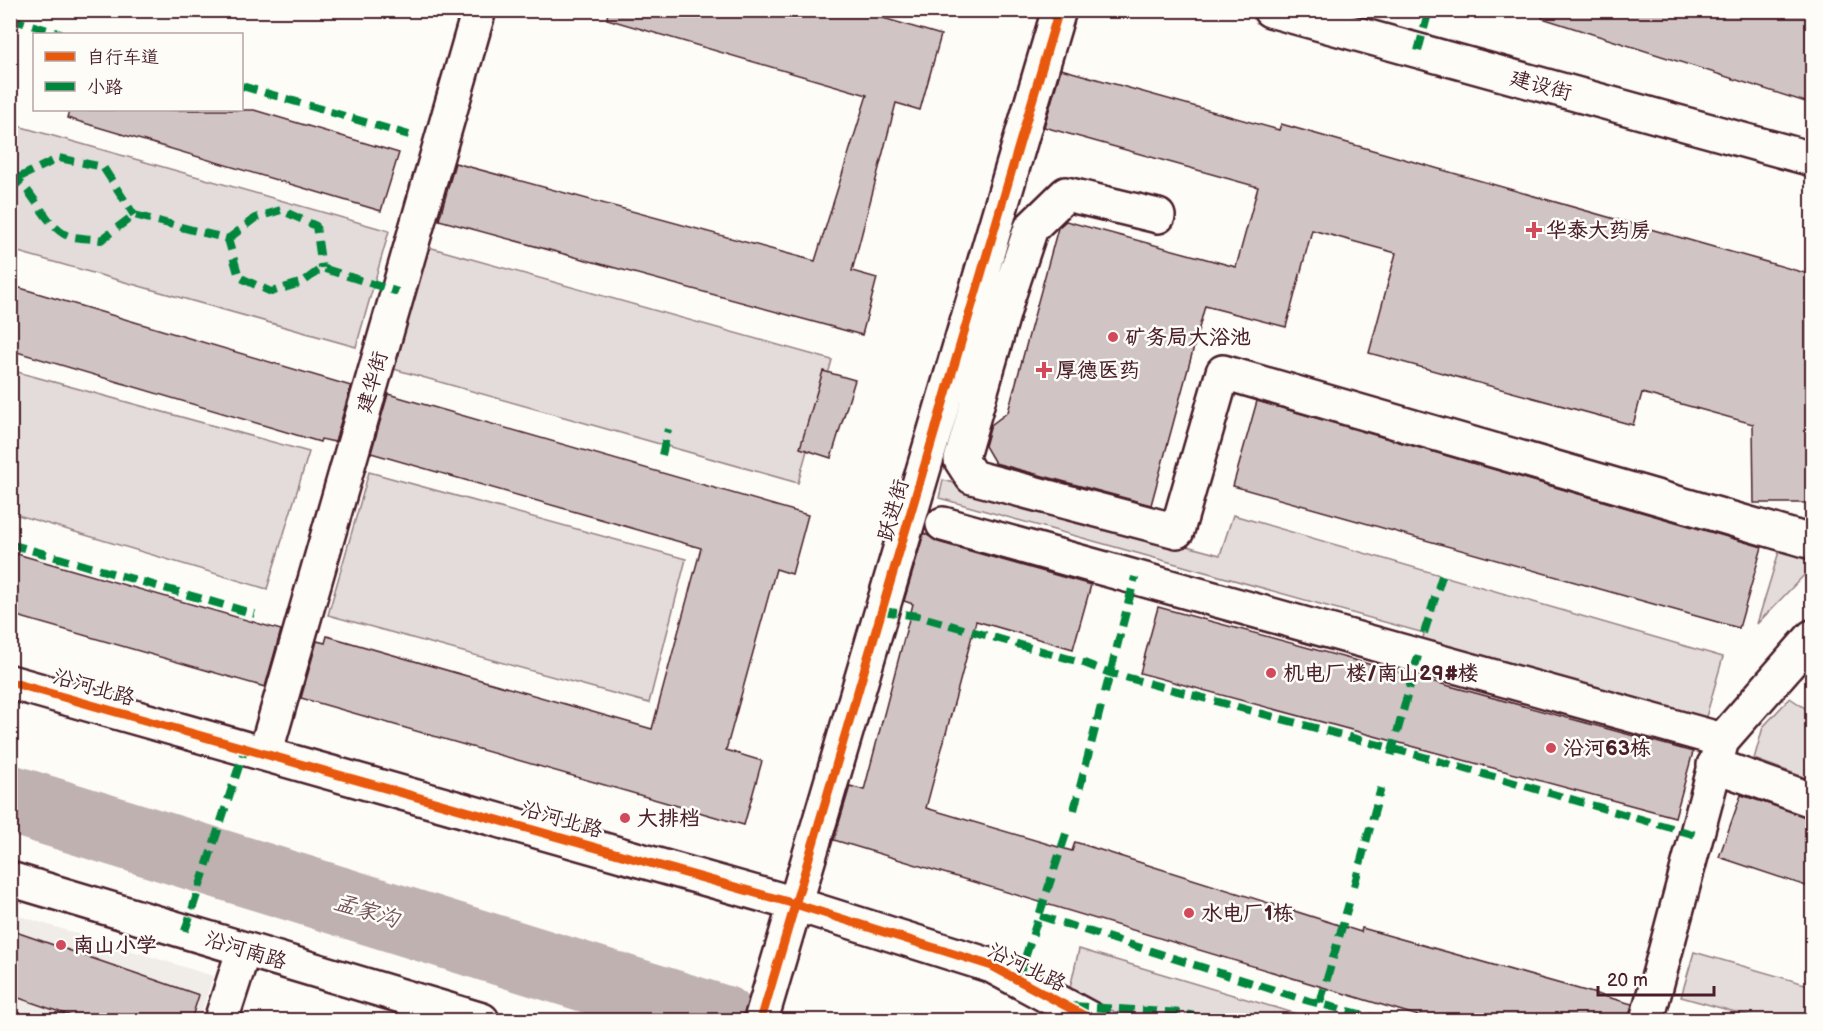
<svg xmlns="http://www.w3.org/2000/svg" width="1823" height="1031" viewBox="0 0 1823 1031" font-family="'Balsamiq Sans','LXGW WenKai TC',sans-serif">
<rect width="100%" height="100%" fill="#fdfcf7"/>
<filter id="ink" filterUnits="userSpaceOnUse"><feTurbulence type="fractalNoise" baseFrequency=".0167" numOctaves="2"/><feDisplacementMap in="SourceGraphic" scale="12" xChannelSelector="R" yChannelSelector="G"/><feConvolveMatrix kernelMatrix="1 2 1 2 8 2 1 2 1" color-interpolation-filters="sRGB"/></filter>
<g filter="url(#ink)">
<path fill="#f0ece8" d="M 10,913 L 213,976 L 199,1020 L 11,1020 Z"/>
<path fill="#e3dcda" stroke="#967e82" stroke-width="1.5" d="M 11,124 L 389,231 L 356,347 L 11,250 Z
M 425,246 L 832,360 L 798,483 L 390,368 Z
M 10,370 L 309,452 L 267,589 L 11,513 Z
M 369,472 L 686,559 L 649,703 L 328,615 Z
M 943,480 L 1220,555 L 1233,515 L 1723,657 L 1704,724 L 1422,644 L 1424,633 L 939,498 Z
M 1781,545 L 1812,555 L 1812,567 L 1757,624 Z
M 1790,698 L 1812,713 L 1812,780 L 1754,759 L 1763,727 Z
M 1079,949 L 1317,1020 L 1130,1020 L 1070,988 Z
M 1694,952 L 1812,986 L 1812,1020 L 1764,1020 L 1681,997 Z"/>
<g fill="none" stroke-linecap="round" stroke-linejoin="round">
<path stroke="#c0b1b1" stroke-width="69" d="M 10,799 L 723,1020"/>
</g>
<path fill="#d0c5c4" stroke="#4a1f2b" stroke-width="1.5" d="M 608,10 L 856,10 L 941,35 L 920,110 L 896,103 L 852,271 L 877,278 L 862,335 L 439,220 L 455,163 L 815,261 L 867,95 L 607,19 Z
M 1543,10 L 1812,10 L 1812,104 L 1542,18 Z
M 1061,69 L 1279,130 L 1281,124 L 1812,275 L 1812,503 L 1754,503 L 1753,424 L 1642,393 L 1633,425 L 1369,353 L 1396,253 L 1312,230 L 1286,327 L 1205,306 L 1151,505 L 995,463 L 985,446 L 991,425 L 1008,412 L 1058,228 L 1066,221 L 1236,267 L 1258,187 L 1044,127 Z
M 69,110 L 254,110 L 399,153 L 381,211 L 67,118 Z
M 10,285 L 351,386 L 335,442 L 321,439 L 320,442 L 10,350 Z
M 823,371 L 855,380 L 831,458 L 800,448 Z
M 388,394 L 808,515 L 792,574 L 776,569 L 726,750 L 762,761 L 744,825 L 301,698 L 317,641 L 325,643 L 327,636 L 652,729 L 701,548 L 371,453 Z
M 1257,401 L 1762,547 L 1739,628 L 1233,486 Z
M 924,533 L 938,542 L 1091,585 L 1073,649 L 976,621 L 926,808 L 1072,851 L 1075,842 L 1361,932 L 1362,928 L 1632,1004 L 1629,1020 L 1432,1020 L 834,840 L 850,786 L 864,790 L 913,604 L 904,601 Z
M 10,552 L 281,630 L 265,687 L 10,614 Z
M 1158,607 L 1693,752 L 1675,817 L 1140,673 Z
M 1741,795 L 1812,818 L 1812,888 L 1719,857 Z
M 10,930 L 199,995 L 191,1020 L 83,1020 L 10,995 Z"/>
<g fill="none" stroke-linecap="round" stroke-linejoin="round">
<defs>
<path id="minor" d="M 1270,10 L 1812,159
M 988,291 L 1008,297 L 1031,228 L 1066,194 L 1158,216
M 1008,297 L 961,460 L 972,477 L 1177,531 L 1223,372 L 1812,542
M 943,524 L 1722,740
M 10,682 L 795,904 L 992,966 L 1092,1020
M 265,754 L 479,10
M 1714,765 L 1812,800
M 10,879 L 482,1020
M 221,1020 L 244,949
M 761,1020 L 1059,10
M 1647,1020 L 1722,740 L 1812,637"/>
</defs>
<use href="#minor" stroke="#4a1f2b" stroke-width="38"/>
<use href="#minor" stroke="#fdfcf7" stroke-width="33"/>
<path stroke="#00873e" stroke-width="8" stroke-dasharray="15 8" stroke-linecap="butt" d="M 10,19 L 62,34
M 1418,51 L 1429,10
M 242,86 L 409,135
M 10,176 C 30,183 43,222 64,234 C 73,239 91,238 101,240 L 134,215 L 228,239 L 239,277 L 271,292 L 303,282 L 322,268 L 398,292
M 18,178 L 59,158 L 103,167 L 134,215
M 228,239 L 255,218 L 281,210 L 316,226 L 322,268
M 662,455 L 668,429
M 10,544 L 255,614
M 882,611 L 918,616 L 1084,663 L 1110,673 L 1424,757 L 1696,835
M 1424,633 L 1442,576
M 1105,693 L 1135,577
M 1391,755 L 1418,656
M 1074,810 L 1101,706
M 1354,886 L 1381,788
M 1040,916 L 1309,1001 L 1383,1020
M 185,931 L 245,748
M 1018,979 L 1068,828
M 1320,1003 L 1349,903
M 1073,1006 L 1182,1013 L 1210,1020"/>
<defs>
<path id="cycleway" d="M 10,682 L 795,904 L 992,966 L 1092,1020
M 761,1020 L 1059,10"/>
</defs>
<use href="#cycleway" stroke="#fdfcf7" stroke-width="13"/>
<use href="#cycleway" stroke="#e8590c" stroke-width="9"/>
</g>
</g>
<g fill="#d1495b" stroke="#fdfcf7" stroke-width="2">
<path d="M1531 221h6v6h6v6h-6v6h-6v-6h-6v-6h6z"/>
<circle cx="1113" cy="337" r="6"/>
<path d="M1041 361h6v6h6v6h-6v6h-6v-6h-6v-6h6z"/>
<circle cx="1271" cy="673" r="6"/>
<circle cx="1551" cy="748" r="6"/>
<circle cx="625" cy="818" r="6"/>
<circle cx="1189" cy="913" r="6"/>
<circle cx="61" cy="945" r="6"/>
</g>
<g text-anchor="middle" stroke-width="5" stroke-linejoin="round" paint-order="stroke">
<g font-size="21" fill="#4a1f2b" stroke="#fdfcf7">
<text transform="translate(1541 85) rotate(15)" y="7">建设街</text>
<text transform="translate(372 382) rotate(-74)" y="7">建华街</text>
<text transform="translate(893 510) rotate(-74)" y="7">跃进街</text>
<text transform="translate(94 687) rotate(16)" y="7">沿河北路</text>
<text transform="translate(562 819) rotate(16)" y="7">沿河北路</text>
<text transform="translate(246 950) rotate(17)" y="7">沿河南路</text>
<text transform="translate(1027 967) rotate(26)" y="7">沿河北路</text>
</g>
<g font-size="21" font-weight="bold" fill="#4a1f2b" stroke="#fdfcf7" text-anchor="start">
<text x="1546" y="237">华泰大药房</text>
<text x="1125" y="344">矿务局大浴池</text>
<text x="1056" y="377">厚德医药</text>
<text x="1283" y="680">机电厂楼/南山29#楼</text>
<text x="1563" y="755">沿河63栋</text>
<text x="637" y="825">大排档</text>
<text x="1201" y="920">水电厂1栋</text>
<text x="73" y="952">南山小学</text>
</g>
<g font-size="22" font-style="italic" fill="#73525a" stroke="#fdfcf7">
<text transform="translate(367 910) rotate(17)" y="8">孟家沟</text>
</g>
</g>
<rect width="1823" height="1031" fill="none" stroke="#fdfcf7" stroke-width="36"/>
<rect x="18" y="18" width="1787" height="995" fill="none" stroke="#4a1f2b" stroke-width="2" filter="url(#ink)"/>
<rect x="33" y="33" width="210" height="78" fill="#fdfcf7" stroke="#b5a4a5" stroke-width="1.5"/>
<rect x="45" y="52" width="30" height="9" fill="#e8590c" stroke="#b5a4a5" stroke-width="1.5"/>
<text x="87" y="63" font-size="18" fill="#4a1f2b">自行车道</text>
<rect x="45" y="82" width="30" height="9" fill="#00873e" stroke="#b5a4a5" stroke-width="1.5"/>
<text x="87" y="93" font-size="18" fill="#4a1f2b">小路</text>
<path d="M1598 986v9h116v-9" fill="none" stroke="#4a1f2b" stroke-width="3"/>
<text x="1607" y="986" font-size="18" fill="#4a1f2b" stroke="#fdfcf7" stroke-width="4.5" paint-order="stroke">20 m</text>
</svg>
